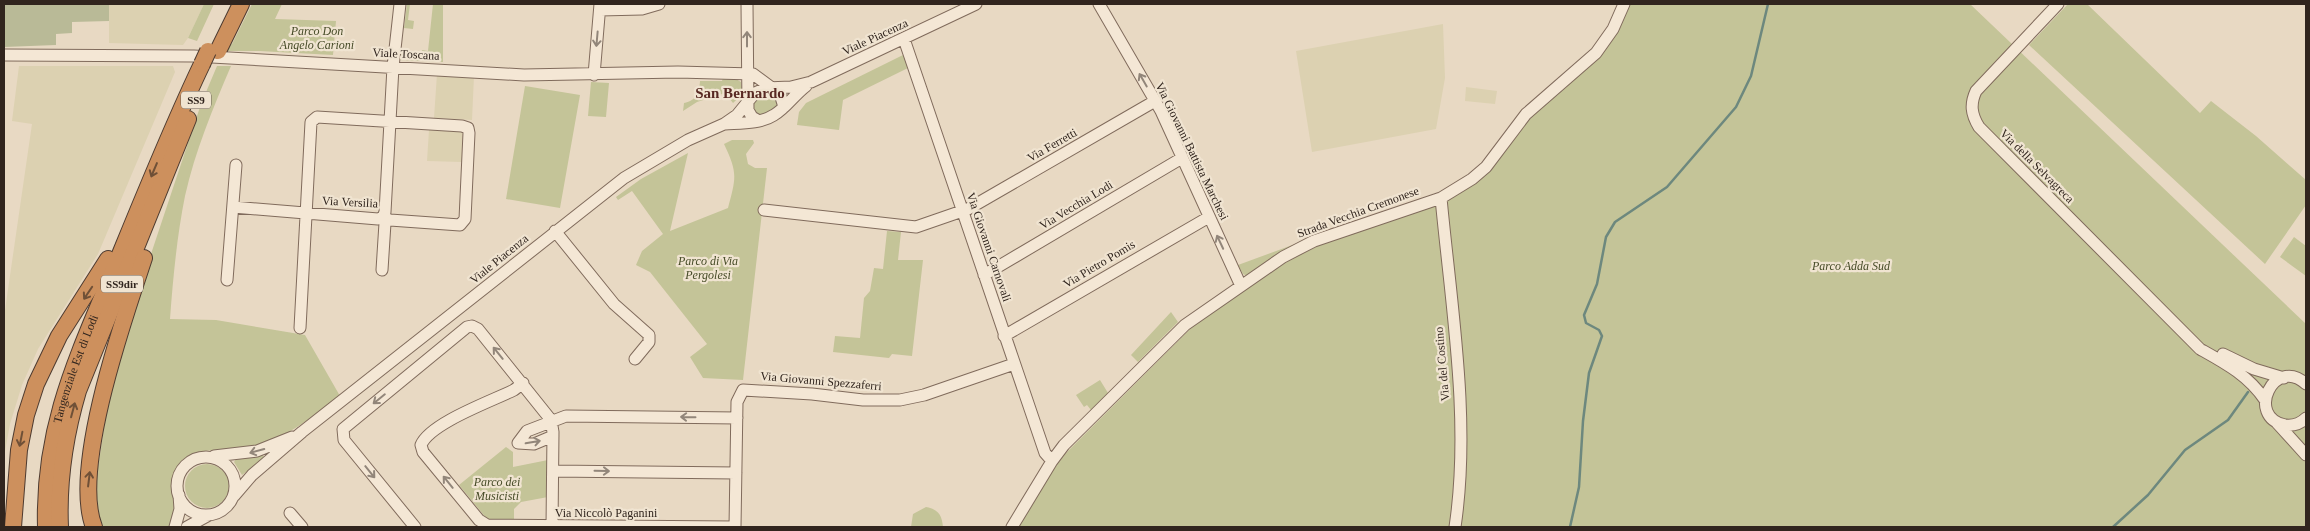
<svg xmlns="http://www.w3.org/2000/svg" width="2310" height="531" viewBox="0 0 2310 531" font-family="Georgia,serif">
<rect width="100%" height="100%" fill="#e8d9c3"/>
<path fill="#dcd1b1" d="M 109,4 L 204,4 L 188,38 L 183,45 L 109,43 Z
M 1443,24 L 1445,78 L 1436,129 L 1312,152 L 1296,51 Z
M 19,66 L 173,66 L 175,72 L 98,254 L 38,349 L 22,385 L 10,424 L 4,457 L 4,317 L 32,124 L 12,121 Z
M 437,74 L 474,76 L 472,120 L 434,118 Z
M 1466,87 L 1497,91 L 1495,104 L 1465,101 Z
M 429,130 L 463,132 L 462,162 L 427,161 Z"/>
<path fill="#c4c498" d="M 204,4 L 214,4 L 197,41 L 188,38 Z
M 252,4 L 282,4 L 275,19 L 336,21 L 333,55 L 259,51 L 224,51 L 227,45 L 232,44 Z
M 407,4 L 410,4 L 408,20 L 414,21 L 413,29 L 404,28 Z
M 433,4 L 443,4 L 443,62 L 400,60 L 401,48 L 405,48 L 404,56 L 421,58 L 422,50 L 428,51 Z
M 1626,4 L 1970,4 L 2306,324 L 2306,527 L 1017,527 L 1049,475 L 1065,454 L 1195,324 L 1277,267 L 1309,249 L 1434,203 L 1462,189 L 1528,119 L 1568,84 Z
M 2068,4 L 2087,4 L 2200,113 L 2211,101 L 2256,136 L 2306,180 L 2306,205 L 2265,264 L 2029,45 Z
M 903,55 L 908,68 L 843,100 L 839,130 L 797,125 L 799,112 L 806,103 Z
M 217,66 L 231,66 C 213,108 195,151 185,196 C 177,236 173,278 170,319 L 216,320 L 305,335 L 340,396 C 311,418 283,441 247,448 C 224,453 191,443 177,467 C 170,480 176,491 175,505 C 175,512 172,520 171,527 L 100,527 L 95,503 L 96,480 L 111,384 L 149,260 L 201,104 Z
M 723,78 L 736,79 L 741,82 L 743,94 L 733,103 L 725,93 L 697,102 L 683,111 L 684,103 C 697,100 699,93 700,81 L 722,81 Z
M 591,82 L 609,83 L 606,117 L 588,116 Z
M 525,86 L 580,95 L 560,208 L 506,199 Z
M 772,93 L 779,102 L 777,108 L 762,116 L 754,114 L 751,104 L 761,94 Z
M 732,140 L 753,140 L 754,143 L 746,154 L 748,164 L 755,168 L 767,168 L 743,380 L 703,378 L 690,357 L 707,344 L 650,272 L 636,265 L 642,251 L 663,234 L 632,191 L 618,200 L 616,197 L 641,179 L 688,153 L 670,231 L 728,208 C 736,178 738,173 724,144 Z
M 887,231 L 901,232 L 898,260 L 923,260 L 912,356 L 892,354 L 889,358 L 833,352 L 835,336 L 860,338 L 864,298 L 870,291 L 874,268 L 883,269 Z
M 2294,237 L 2306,246 L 2306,276 L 2280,257 Z
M 1306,240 L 1284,251 L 1247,276 L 1243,274 L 1238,265 Z
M 1171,312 L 1178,322 L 1138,362 L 1131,355 Z
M 1100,380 L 1108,393 L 1091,410 L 1087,405 L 1084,407 L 1076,395 Z
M 506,447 L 513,452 L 513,467 L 548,460 L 548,497 L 521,502 L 514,509 L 514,520 L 487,519 L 459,485 Z
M 263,455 L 264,458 L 242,475 L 234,462 L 236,459 Z
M185 486a22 22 0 1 1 44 0a22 22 0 1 1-44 0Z
M 926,507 C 938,509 942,515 943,527 L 911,527 L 913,514 Z"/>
<path fill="#b9ba97" d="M 4,4 L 109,4 L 109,21 L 72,22 L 72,33 L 56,34 L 56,45 L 4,47 Z"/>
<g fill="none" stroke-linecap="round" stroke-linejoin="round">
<path stroke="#6d887e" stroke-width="2.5" d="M 1570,527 L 1579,487 L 1583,421 L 1589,373 L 1602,336 L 1599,330 L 1586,323 L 1584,315 L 1597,284 L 1606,237 L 1615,222 L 1667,187 L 1736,107 L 1751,76 L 1768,4
M 2113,527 L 2148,495 L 2185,450 L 2228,420 L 2248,392"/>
<defs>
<path id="minor" d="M 747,4 L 748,110 L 752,117 L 759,121
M 1099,4 L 1161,111 L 1241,286
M 2058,4 L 1976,91 C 1970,104 1971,114 1979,127 L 2200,349 C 2225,363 2248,375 2265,400
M 600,10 L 642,9 L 659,4
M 904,39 L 1045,453 L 1052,461
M 4,55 L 194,56 L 524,75 L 678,72 L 753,74 L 780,94 L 784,107
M 594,75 L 600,4
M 725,124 C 741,123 760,124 774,115 C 786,108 794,95 806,86
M 1441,198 C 1451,305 1471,421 1455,527
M 233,207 L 378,219 L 383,217 L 390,220 L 460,225 L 465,219 L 469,133 L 468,128 L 462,126 L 317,117 L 311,122 L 300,328
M 764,210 L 916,227 L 968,209 L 1155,101
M 555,231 L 614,304 L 649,335 L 649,342 L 635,359
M 382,270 L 385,223 L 383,217 L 385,212 L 393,67 L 400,4
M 984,275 L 1182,158
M 227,280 L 236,165
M 1004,336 L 1209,217
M 2223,354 L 2254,369 L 2284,378
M 523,383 L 514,390 C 492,401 430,423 421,445 L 423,452 L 479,520 L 487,525 L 735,527
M 2306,384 C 2274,355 2245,417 2285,425 C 2293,426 2300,424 2306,418
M 2277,423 L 2306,455
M 553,436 L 534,444 L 518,443 L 527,431 L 566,416 L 737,418
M 214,456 L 257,451 L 292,437
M177 486a29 29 0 1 1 58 0a29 29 0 1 1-58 0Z
M 553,471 L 736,473
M 234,496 L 252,475 L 302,432 L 624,178 L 688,140 L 724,124 L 737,115 L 755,93 L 766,88 L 791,87 L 811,82 L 976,4
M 290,513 L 302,527
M 175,527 L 180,509 L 179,495
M 187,527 L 209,515
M 415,527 L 344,440 L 343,429 L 467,327 L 472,326 L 478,329 L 551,420 L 553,432 L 552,527
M 735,527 L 737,402 L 743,390 L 812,394 L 863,400 L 900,400 L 924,395 L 1014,364
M 1012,527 L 1052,461 L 1064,445 L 1185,325 L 1283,257 L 1314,241 L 1441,198 L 1472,179 L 1486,167 L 1526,114 L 1596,53 L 1613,29 L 1624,4"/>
<g id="highway">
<path d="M 218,51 L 241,4"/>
<path d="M 13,527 L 19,450 L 26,415 L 36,384 L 59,336 L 108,259"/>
<path id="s1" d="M 46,527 C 43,425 79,354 117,262 C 144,196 171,129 202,64"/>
<path d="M 60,527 C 58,481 65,435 78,391 L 188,119"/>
<path d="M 94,527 C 71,469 124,318 144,258"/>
</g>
</defs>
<use href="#minor" stroke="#806b5c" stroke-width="13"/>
<use href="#highway" stroke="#4e3b30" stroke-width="18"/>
<use href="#minor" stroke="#f4e7d5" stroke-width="11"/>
<use href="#highway" stroke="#cd905d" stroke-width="16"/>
<defs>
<path id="highway-bridge" d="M 202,64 L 208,51"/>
</defs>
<use href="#highway-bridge" stroke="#4e3b30" stroke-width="18" stroke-linecap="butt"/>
<use href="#highway-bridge" stroke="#cd905d" stroke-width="16"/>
</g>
<defs><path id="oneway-shaft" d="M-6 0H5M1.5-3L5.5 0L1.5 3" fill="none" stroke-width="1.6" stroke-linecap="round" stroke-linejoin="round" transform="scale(1.25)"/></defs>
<g stroke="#92867a">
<use href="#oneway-shaft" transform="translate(597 39) rotate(95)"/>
<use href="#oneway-shaft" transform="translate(747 39) rotate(-90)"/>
<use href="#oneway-shaft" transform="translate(1143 80) rotate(-120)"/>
<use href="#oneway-shaft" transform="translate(1220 242) rotate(-115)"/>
<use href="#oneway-shaft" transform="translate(498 353) rotate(-129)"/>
<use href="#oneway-shaft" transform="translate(379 399) rotate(141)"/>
<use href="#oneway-shaft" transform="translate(688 417) rotate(-179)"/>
<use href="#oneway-shaft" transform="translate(533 442) rotate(-10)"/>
<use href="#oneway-shaft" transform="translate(257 451) rotate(165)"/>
<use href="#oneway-shaft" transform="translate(602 471) rotate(1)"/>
<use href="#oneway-shaft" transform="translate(370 472) rotate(51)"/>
<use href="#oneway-shaft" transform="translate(448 482) rotate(-129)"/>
</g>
<g stroke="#6f5037">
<use href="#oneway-shaft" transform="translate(154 170) rotate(113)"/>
<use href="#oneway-shaft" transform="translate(88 293) rotate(124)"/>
<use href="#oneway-shaft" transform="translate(73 410) rotate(-75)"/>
<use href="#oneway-shaft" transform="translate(21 439) rotate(101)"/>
<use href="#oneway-shaft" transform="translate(89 479) rotate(-83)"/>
</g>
<g text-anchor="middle" stroke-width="4.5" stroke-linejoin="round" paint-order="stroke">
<g fill="#f0e4d1" stroke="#6a5e54" stroke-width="1">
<rect x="181" y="91.5" width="30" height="17" rx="4"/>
<rect x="101" y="275.5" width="42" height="17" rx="4"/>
</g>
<g font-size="11" font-weight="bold" fill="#31251e">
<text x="196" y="104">SS9</text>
<text x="122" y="288">SS9dir</text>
</g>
<g font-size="12" font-style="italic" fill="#464b27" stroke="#f0e4d1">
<text x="317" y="35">Parco Don<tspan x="317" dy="14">Angelo Carioni</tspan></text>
<text x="708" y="265">Parco di Via<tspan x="708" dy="14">Pergolesi</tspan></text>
<text x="1851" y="270">Parco Adda Sud</text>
<text x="497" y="486">Parco dei<tspan x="497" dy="14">Musicisti</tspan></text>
</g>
<g font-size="12" fill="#31251e" stroke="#f0e4d1">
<text transform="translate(875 37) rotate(-25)" y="4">Viale Piacenza</text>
<text transform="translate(406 54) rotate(3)" y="4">Viale Toscana</text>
<text transform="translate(1052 145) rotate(-30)" y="4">Via Ferretti</text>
<text transform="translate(1192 151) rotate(64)" y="4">Via Giovanni Battista Marchesi</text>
<text transform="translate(2037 166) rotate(45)" y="4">Via della Selvagreca</text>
<text transform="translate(350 202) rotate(3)" y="4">Via Versilia</text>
<text transform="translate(1076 205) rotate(-31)" y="4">Via Vecchia Lodi</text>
<text transform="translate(1358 212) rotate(-20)" y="4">Strada Vecchia Cremonese</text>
<text transform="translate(989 247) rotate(71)" y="4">Via Giovanni Carnovali</text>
<text transform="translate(499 259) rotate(-39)" y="4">Viale Piacenza</text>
<text transform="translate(1099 264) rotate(-31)" y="4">Via Pietro Pomis</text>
<text transform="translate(1442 364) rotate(-95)" y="4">Via del Costino</text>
<text dy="4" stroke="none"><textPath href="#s1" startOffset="162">Tangenziale Est di Lodi</textPath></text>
<text transform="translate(821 381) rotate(5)" y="4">Via Giovanni Spezzaferri</text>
<text x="606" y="517">Via Niccolò Paganini</text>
</g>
<g font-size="15" font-weight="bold" fill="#582923" stroke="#f0e4d1">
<text x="740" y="98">San Bernardo</text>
</g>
</g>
<rect width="2310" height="531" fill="none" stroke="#31251e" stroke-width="10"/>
</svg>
